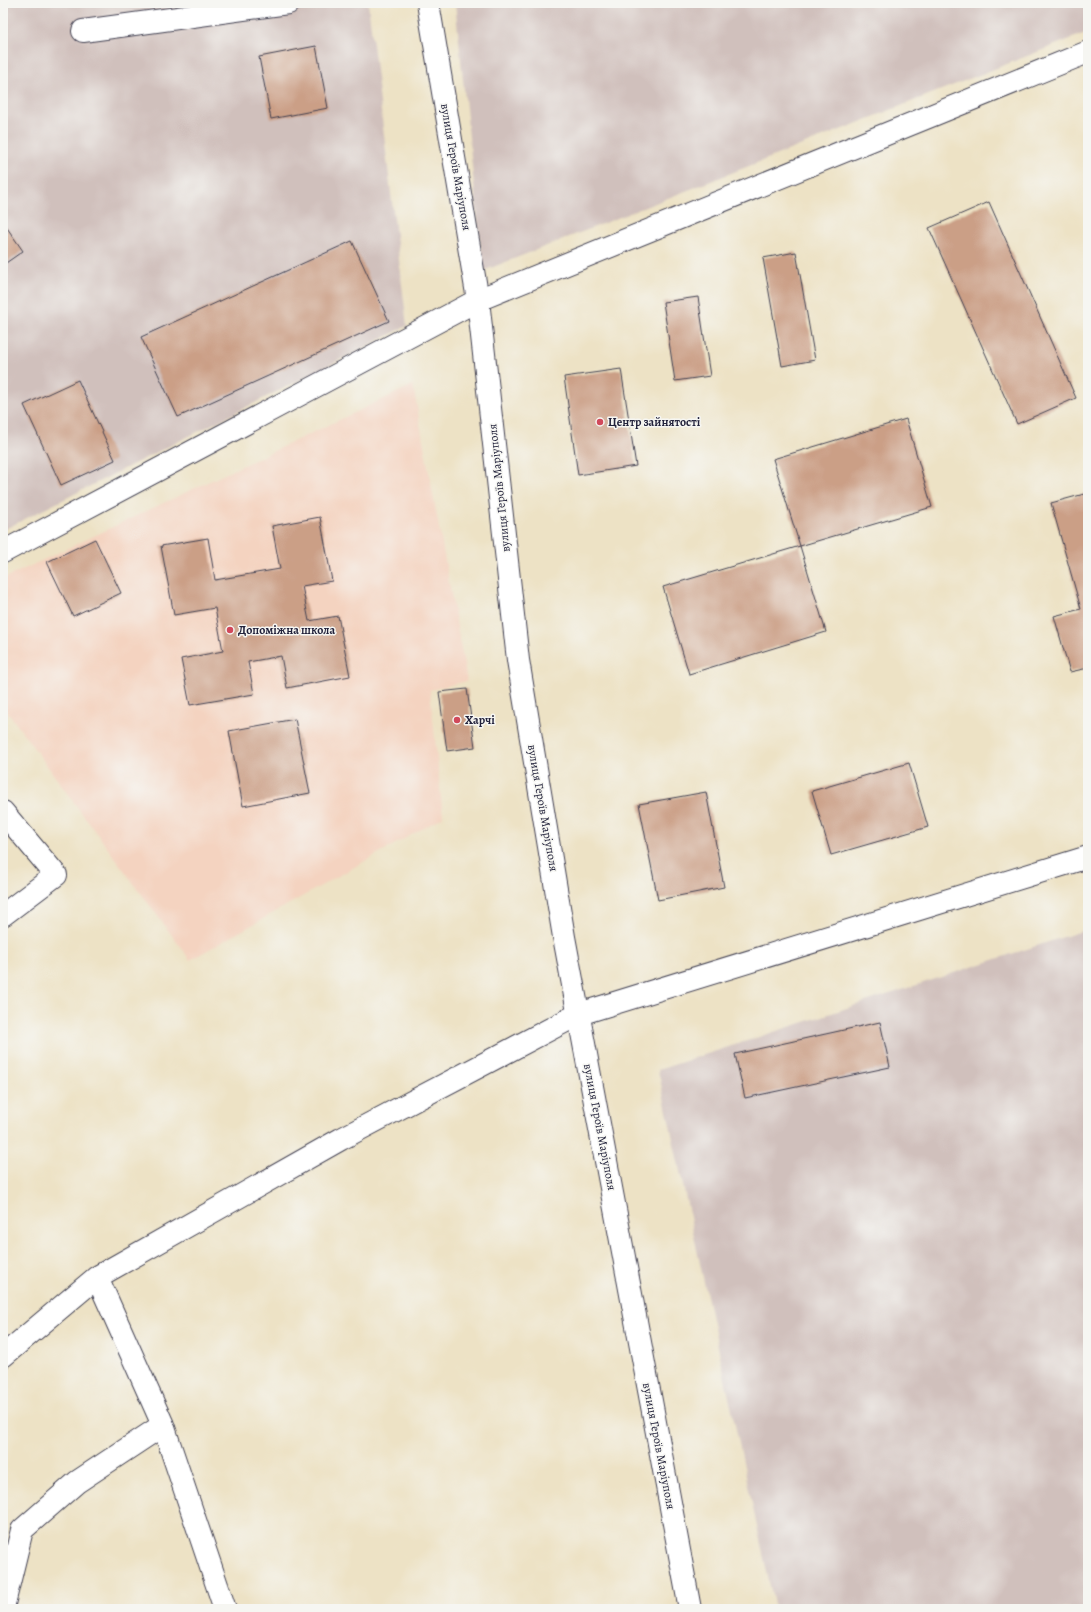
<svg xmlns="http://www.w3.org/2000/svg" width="1091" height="1612" viewBox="0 0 1091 1612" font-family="Alegreya,serif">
<rect width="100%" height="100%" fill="#f6f6f2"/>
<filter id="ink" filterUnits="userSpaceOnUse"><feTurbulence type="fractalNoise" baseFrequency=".025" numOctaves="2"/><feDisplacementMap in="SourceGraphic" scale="8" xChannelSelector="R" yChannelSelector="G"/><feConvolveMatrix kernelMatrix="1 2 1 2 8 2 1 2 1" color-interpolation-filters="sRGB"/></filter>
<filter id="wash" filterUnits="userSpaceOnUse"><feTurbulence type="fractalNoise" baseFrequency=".012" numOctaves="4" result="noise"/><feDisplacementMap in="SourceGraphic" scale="16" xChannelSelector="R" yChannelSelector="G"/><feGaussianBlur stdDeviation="0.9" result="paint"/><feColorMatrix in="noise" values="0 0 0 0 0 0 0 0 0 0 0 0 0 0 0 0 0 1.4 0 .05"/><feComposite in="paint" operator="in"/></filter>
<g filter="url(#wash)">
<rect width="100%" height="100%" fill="#ede2c5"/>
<path fill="#f4d3c0" d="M 413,385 L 467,681 L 430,690 L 443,817 L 190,960 L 3,706 L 3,579 Z"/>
<path fill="#d0c0bc" d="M 3,3 L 368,3 L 407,326 L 3,530 Z
M 455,3 L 1088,3 L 1088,32 L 483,271 Z
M 1088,929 L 1088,1609 L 775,1609 L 658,1070 Z"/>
<g id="blocks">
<path fill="#cb9f86" d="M 316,46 L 328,108 L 271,119 L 259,57 Z
M 989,202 L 1076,398 L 1017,424 L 929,228 Z
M 3,222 L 23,251 L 3,265 Z
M 352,241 L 389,321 L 178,417 L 141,337 Z
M 796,252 L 815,360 L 782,366 L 763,258 Z
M 698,297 L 710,376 L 675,381 L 663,302 Z
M 621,369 L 636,466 L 578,475 L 564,377 Z
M 78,380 L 115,460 L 61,485 L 24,405 Z
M 906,419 L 932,507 L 800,546 L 773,459 Z
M 1088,493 L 1088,668 L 1070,672 L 1054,616 L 1081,609 L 1051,503 Z
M 320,517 L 332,581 L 302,586 L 309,621 L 338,616 L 350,676 L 287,688 L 281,656 L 248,662 L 254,694 L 190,705 L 181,659 L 223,651 L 215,608 L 174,615 L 161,546 L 208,538 L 215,580 L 280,569 L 272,526 Z
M 95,539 L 121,593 L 73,616 L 47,562 Z
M 800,546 L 826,632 L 689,674 L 663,587 Z
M 467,689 L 475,747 L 447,751 L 439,692 Z
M 295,719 L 310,793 L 243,806 L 229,731 Z
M 909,763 L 928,827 L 831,855 L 812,791 Z
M 706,792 L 724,887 L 658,900 L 639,804 Z
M 880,1022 L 890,1067 L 745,1098 L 735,1054 Z"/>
</g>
</g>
<g filter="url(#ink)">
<use href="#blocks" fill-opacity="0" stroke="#403f50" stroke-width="1"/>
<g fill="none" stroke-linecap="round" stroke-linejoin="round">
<defs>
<path id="minor" d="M 83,31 L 288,3
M 3,552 L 478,300 L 1088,52
M 3,812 L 56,875 L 3,915
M 3,1356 L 97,1277
M 163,1425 L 225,1609
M 3,1608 L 22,1530 L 77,1482 L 163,1425 L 97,1277 L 341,1139 L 579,1014 L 1088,857"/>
<path id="major" d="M 428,3 L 478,300 L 518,660 L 564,937 L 690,1609"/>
</defs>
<use href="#minor" stroke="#403f50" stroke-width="24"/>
<use href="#major" stroke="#403f50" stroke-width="24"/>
<use href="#minor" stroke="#fff" stroke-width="22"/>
<use href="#major" stroke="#fff" stroke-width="22"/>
</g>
</g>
<g fill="#d1495b" stroke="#f6f6f2" stroke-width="1.5">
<circle cx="600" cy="422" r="4"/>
<circle cx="230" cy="630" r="4"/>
<circle cx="457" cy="720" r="4"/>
</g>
<g text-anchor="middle" stroke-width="3" stroke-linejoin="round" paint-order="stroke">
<g font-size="12" fill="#22223b" stroke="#f6f6f2">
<text transform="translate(456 167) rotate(80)" y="4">вулиця Героїв Маріуполя</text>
<text transform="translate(499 488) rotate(-96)" y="4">вулиця Героїв Маріуполя</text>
<text transform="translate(543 808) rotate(80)" y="4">вулиця Героїв Маріуполя</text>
<text transform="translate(600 1127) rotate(79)" y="4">вулиця Героїв Маріуполя</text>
<text transform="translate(659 1446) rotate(79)" y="4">вулиця Героїв Маріуполя</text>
</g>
<g font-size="12" font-weight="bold" fill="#22223b" stroke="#f6f6f2" text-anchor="start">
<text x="608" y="426">Центр зайнятості</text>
<text x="238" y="634">Допомiжна школа</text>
<text x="465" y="724">Харчі</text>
</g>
</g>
<rect width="1091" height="1612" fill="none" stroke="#f6f6f2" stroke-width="16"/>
</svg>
